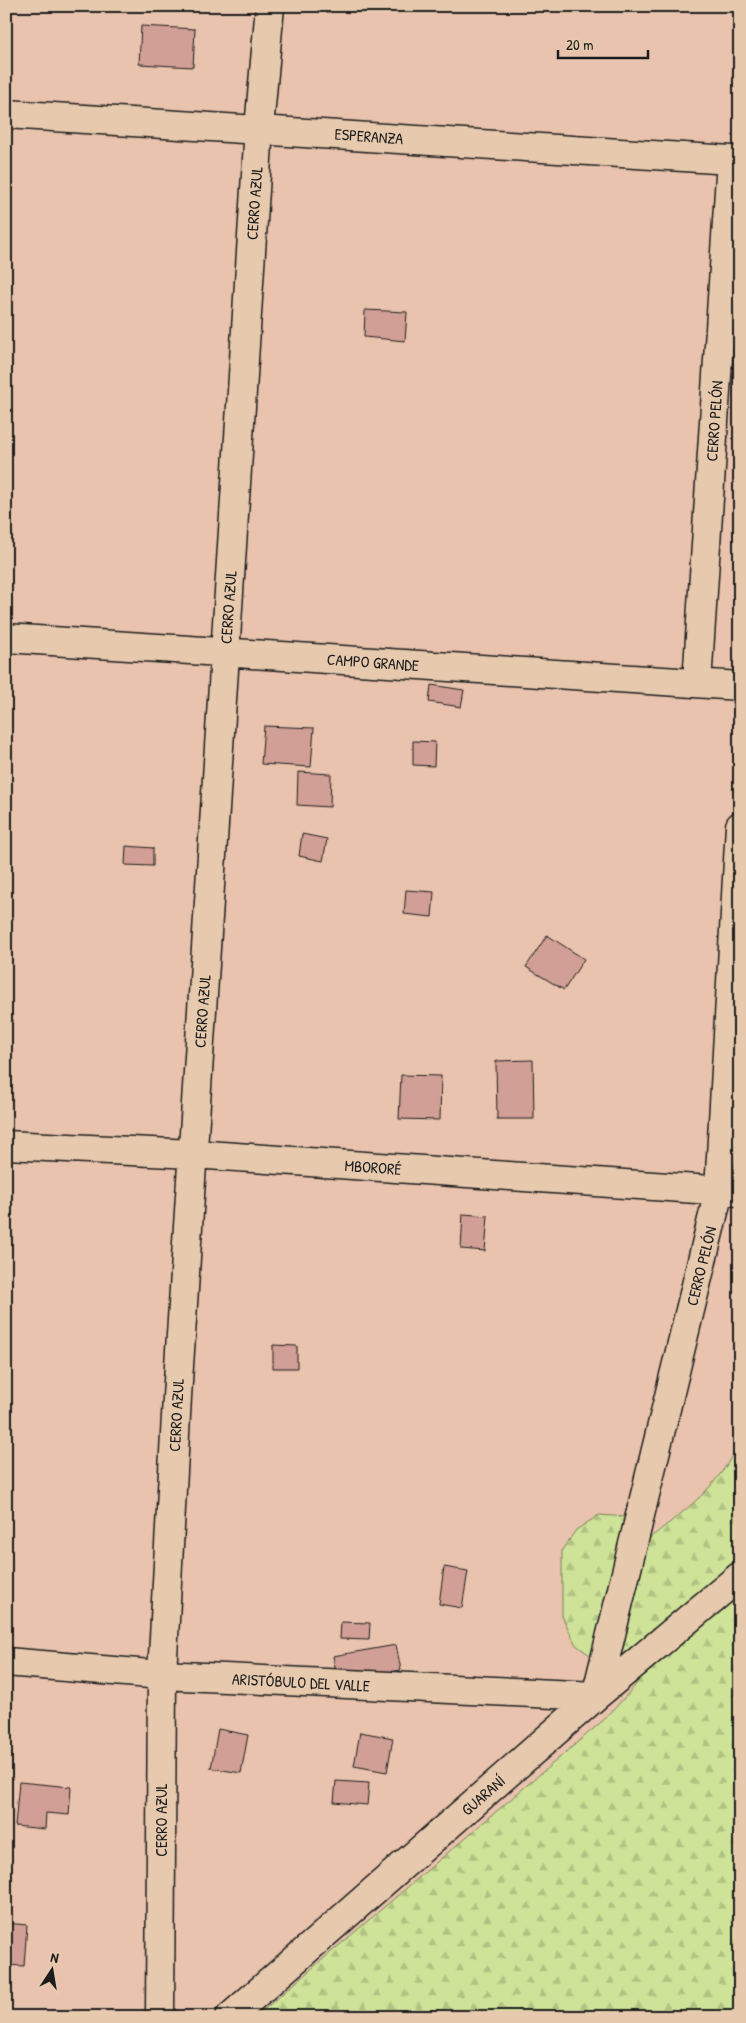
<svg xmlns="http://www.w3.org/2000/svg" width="746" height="2023" viewBox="0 0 746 2023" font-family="'Patrick Hand',sans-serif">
<defs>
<pattern id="forest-firs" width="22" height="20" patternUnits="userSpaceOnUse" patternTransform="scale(1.25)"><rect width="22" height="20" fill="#cee398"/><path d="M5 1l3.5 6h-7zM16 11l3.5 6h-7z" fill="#b0c282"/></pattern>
</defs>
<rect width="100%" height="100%" fill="#e9c3ad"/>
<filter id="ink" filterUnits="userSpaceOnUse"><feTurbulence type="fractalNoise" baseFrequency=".02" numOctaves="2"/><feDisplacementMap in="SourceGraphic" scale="10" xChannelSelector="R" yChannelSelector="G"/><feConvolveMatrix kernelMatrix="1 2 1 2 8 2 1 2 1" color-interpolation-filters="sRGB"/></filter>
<g filter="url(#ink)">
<path fill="url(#forest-firs)" stroke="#75805a" d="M 740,1439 L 740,2017 L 255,2017 L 606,1718 L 635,1686 L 644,1667 L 624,1657 L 600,1662 L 576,1645 L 562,1616 L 562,1550 L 576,1530 L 599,1515 L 626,1517 L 646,1541 C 685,1510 720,1488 740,1439 Z"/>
<path fill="#d19f96" stroke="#1c1c1c" d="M 141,26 L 195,29 L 193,67 L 139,64 Z
M 365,310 L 407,312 L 405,341 L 364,337 Z
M 431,685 L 464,690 L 461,707 L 429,702 Z
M 264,726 L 314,728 L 311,767 L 261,764 Z
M 413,741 L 435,742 L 434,766 L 413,765 Z
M 298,772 L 331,774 L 330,807 L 297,805 Z
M 302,834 L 327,839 L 323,861 L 299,856 Z
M 126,846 L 153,848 L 153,866 L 125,865 Z
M 406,890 L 434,892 L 432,917 L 404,914 Z
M 547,935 L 584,959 L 564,990 L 526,967 Z
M 533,1060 L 534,1119 L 497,1119 L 496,1061 Z
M 401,1075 L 441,1076 L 440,1120 L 399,1119 Z
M 463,1214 L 488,1216 L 485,1251 L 461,1249 Z
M 273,1345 L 297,1346 L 297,1368 L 273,1368 Z
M 444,1567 L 468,1571 L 462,1608 L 439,1604 Z
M 341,1622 L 370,1623 L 369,1640 L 340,1639 Z
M 396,1645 L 401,1670 L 338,1682 L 333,1656 Z
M 218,1729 L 248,1735 L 241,1773 L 211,1768 Z
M 360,1732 L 393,1738 L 387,1772 L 354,1766 Z
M 336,1781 L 369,1783 L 367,1805 L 334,1802 Z
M 19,1782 L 71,1787 L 69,1815 L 46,1813 L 45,1829 L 15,1826 Z
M 6,1923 L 27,1925 L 24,1966 L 6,1965 Z"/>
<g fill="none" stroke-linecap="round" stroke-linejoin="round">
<defs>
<path id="street" d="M 6,114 L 731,160 L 697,683
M 6,638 L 740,686
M 6,1145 L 193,1154 L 740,1192
M 6,1662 L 162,1675 L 596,1696
M 596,1696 L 719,1191 L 740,826
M 160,2017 L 162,1675 L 177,1397 L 259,128 L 270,6
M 230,2017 L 596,1696 L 740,1576"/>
</defs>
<use href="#street" stroke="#1c1c1c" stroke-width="31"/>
<use href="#street" stroke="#e7caae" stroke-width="28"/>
</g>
</g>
<g text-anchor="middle" stroke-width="4.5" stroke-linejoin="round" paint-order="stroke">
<g font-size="16" fill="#1c1c1c" stroke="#e7caae">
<text transform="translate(369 136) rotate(4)" y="6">ESPERANZA</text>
<text transform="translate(254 203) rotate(-86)" y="6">CERRO AZUL</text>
<text transform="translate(714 421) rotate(-86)" y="6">CERRO PELÓN</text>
<text transform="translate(228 607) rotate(-86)" y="6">CERRO AZUL</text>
<text transform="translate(373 662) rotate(4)" y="6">CAMPO GRANDE</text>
<text transform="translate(202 1011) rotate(-86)" y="6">CERRO AZUL</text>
<text transform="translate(373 1167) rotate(4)" y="6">MBORORÉ</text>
<text transform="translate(701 1266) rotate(-76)" y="6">CERRO PELÓN</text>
<text transform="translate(176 1415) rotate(-87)" y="6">CERRO AZUL</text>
<text transform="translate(301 1682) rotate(3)" y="6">ARISTÓBULO DEL VALLE</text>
<text transform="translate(483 1795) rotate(-41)" y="6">GUARANÍ</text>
<text transform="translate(161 1820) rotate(-90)" y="6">CERRO AZUL</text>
</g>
</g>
<rect width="746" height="2023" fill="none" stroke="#e7caae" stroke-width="25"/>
<rect x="12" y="12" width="721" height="1998" fill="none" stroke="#1c1c1c" stroke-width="2" filter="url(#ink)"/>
<g transform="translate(52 1970) rotate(12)" stroke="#e7caae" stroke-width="4" paint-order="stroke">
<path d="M0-4L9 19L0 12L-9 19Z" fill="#1c1c1c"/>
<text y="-8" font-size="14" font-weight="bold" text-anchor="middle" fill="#1c1c1c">N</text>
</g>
<path d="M558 50v8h90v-8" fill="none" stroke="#1c1c1c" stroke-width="2.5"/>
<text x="566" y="50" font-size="15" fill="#1c1c1c" stroke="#e7caae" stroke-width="4" paint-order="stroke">20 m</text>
</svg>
